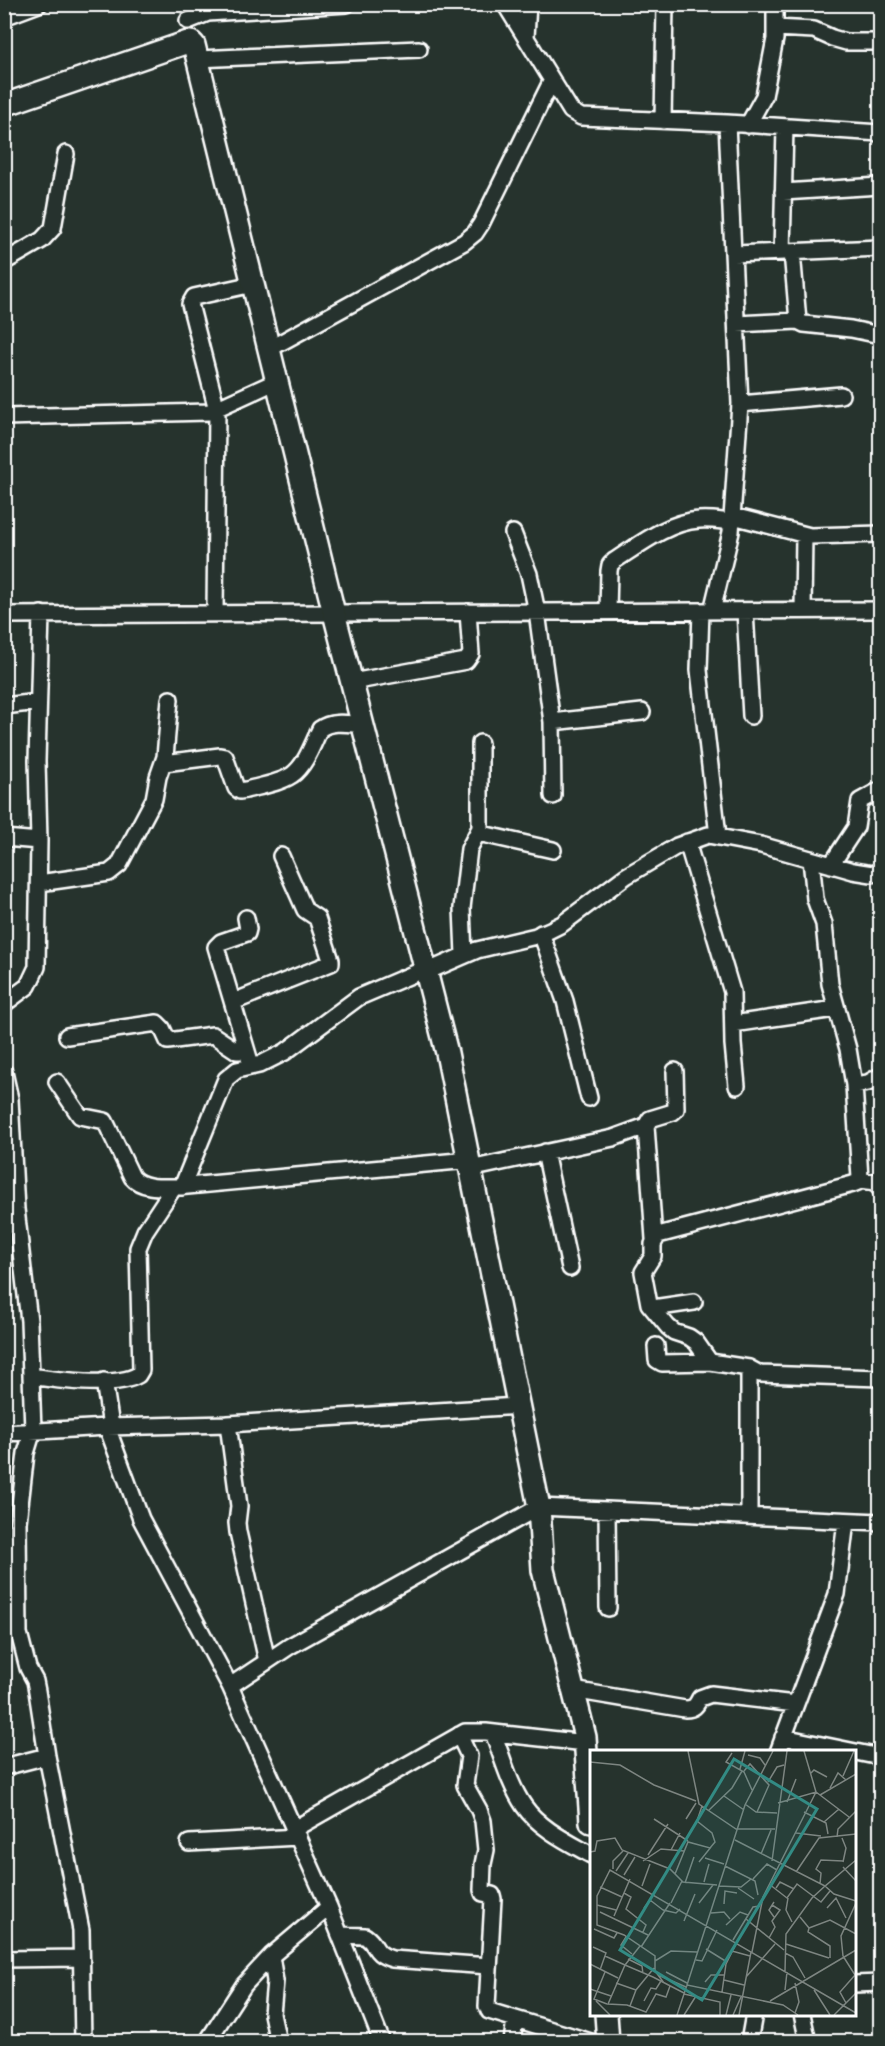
<svg xmlns="http://www.w3.org/2000/svg" width="885" height="2046" viewBox="0 0 885 2046" font-family="'Indie Flower',sans-serif">
<rect width="100%" height="100%" fill="#26332d"/>
<filter id="ink" filterUnits="userSpaceOnUse"><feTurbulence type="fractalNoise" baseFrequency=".0167" numOctaves="2"/><feDisplacementMap in="SourceGraphic" scale="12" xChannelSelector="R" yChannelSelector="G"/><feConvolveMatrix kernelMatrix="1 2 1 2 8 2 1 2 1" color-interpolation-filters="sRGB"/></filter>
<g filter="url(#ink)">
<g fill="none" stroke-linecap="round" stroke-linejoin="round">
<defs>
<path id="minor" d="M 505,4 L 571,111 L 581,117 L 727,123 L 880,133
M 4,17 L 39,4
M 188,21 L 208,13 L 347,4
M 775,28 L 814,30 L 832,38 L 846,42 L 880,42
M 526,37 L 528,4
M 198,59 L 419,49
M 663,121 L 665,4
M 748,125 L 764,96 L 775,39 L 775,4
M 783,192 L 880,186
M 782,252 L 785,127
M 792,252 L 798,321 L 804,324 L 851,329 L 880,335
M 734,254 L 880,248
M 4,262 L 42,240 L 53,228 L 66,154
M 737,324 L 798,321
M 269,349 L 464,242 L 475,233 L 481,224 L 552,80
M 740,404 L 841,395
M 4,417 L 209,412 L 277,381
M 733,516 L 810,536 L 880,534
M 513,533 L 529,574 L 537,612 L 552,722 L 553,796
M 803,610 L 804,535
M 608,611 L 609,571 L 610,565 L 614,561 C 639,545 668,522 699,520 C 710,519 721,521 732,522
M 701,611 L 699,670 L 718,836
M 712,611 L 731,532 L 740,404 L 727,123
M 745,611 L 751,716
M 215,613 L 217,410 L 190,304 L 194,297 L 253,284
M 4,615 L 880,610
M 352,682 L 466,661 L 471,654 L 468,612
M 4,706 L 38,702
M 552,722 L 642,712
M 164,763 L 220,756 L 225,757 L 236,788 L 240,791 L 246,790 C 261,786 280,783 292,775 C 306,765 313,743 320,729 C 332,720 349,724 363,725
M 478,833 L 553,850
M 4,838 L 39,841
M 687,842 L 732,992 L 733,1044 L 737,1086
M 811,859 L 815,899 L 824,924 L 830,984 L 848,1049 L 854,1085 L 860,1178 L 858,1182 L 853,1184 L 658,1235 L 653,1244 L 653,1256 L 643,1272 L 649,1304 L 668,1327 L 674,1332 L 689,1337 L 696,1342 L 710,1362 L 749,1368 L 760,1374 L 880,1378
M 831,865 L 856,827 L 860,801 L 880,790
M 39,883 L 109,873 L 119,865 L 154,799 L 158,777 L 165,757 L 170,699
M 246,918 L 248,929 L 247,933 L 221,942 L 216,947 L 249,1058
M 541,933 L 565,1001 L 589,1098
M 464,955 L 462,908 L 469,849 L 480,828 L 480,743
M 426,972 L 477,950 L 536,936 L 550,930 L 562,924 L 626,876 L 677,846 L 708,835 L 761,845 L 853,871 L 872,874 L 880,871
M 233,1002 L 331,963 L 331,960 L 317,918 L 305,910 L 281,856
M 4,1004 L 28,986 L 37,967 L 39,841 L 37,761 L 41,614
M 733,1024 L 835,1009
M 67,1036 L 157,1023 L 162,1028 L 168,1041 L 213,1035 L 237,1051 L 247,1051
M 4,1072 L 10,1099 L 16,1209 L 29,1321 L 33,1430 L 26,1453 L 18,1522 L 19,1633 L 28,1668 L 35,1681 L 37,1691 L 47,1756 L 81,1930 L 83,2042
M 57,1082 L 80,1116 L 105,1121 L 132,1177 C 142,1189 163,1187 177,1187 L 469,1160
M 854,1085 L 868,1083 L 880,1076
M 545,1152 L 570,1268
M 470,1169 L 613,1138 L 646,1126
M 859,1180 L 877,1182 L 880,1189
M 182,1187 L 226,1079 L 237,1070 L 259,1065 L 285,1052 L 359,997 L 425,969
M 654,1239 L 646,1126 L 650,1119 L 673,1112 L 676,1109 L 675,1071
M 653,1308 L 694,1302
M 656,1346 L 657,1360 L 662,1363 L 710,1362
M 749,1368 L 749,1516
M 31,1376 C 56,1380 116,1388 138,1375 L 141,1370 L 138,1248 L 145,1231 L 174,1187
M 104,1381 L 111,1426
M 228,1424 L 239,1506 L 237,1523 L 238,1532 L 267,1661
M 107,1427 L 141,1519 L 230,1686 L 329,1907 L 382,2042
M 4,1433 L 107,1427 L 228,1424 L 519,1406
M 607,1510 L 608,1608
M 230,1686 L 290,1646 L 539,1507 L 880,1522
M 573,1690 L 685,1709 C 694,1709 696,1706 700,1698 L 711,1694 L 795,1704
M 493,1733 C 502,1756 509,1784 524,1806 C 539,1828 568,1842 591,1855
M 459,1735 L 469,1756 L 465,1785 L 479,1810 L 483,1821 L 486,1850 L 483,1864 L 482,1890 L 483,1893 L 492,1895 L 493,1899 L 487,2006 L 489,2011 L 591,2042
M 783,1737 L 880,1757
M 778,1752 L 837,1594 L 846,1521
M 4,1767 L 47,1756
M 294,1829 L 465,1732 L 486,1732 L 585,1743
M 189,1843 L 298,1837
M 340,1935 L 365,1936 C 379,1946 371,1952 392,1959 L 489,1966
M 271,1956 L 275,1981 L 272,2014 L 278,2042
M 4,1959 L 81,1958
M 854,1984 L 880,1983
M 802,2014 L 808,2042
M 207,2042 L 244,1985 L 271,1956 L 329,1907
M 512,2042 L 515,2019
M 749,2042 L 754,2014"/>
<path id="secondary" d="M 4,105 L 188,42 L 191,42 L 194,45 L 334,613 L 447,1053 L 539,1507 L 543,1570 L 585,1737 L 591,1822
M 606,2014 L 608,2042"/>
</defs>
<use href="#minor" stroke="#fff" stroke-width="20"/>
<use href="#secondary" stroke="#fff" stroke-width="26"/>
<use href="#minor" stroke="#26332d" stroke-width="15"/>
<use href="#secondary" stroke="#26332d" stroke-width="21"/>
</g>
</g>
<g transform="translate(590 1750)">
<rect width="266" height="266" fill="#26332d"/>
<path fill="none" stroke="#7d8581" stroke-width="1.5" d="M 98,1 L 109,54 L 146,79 L 185,79M 183,1 L 155,55 L 97,235 L 193,255 L 208,265M 142,3 L 136,12 L 154,22 L 162,40M 158,5 L 170,8 L 175,15M 0,12 L 30,15 L 64,35 L 106,51M 150,19 L 155,1M 154,21 L 160,14 L 179,35 L 167,62M 221,23 L 224,20 L 237,27M 253,26 L 264,1M 178,32 L 187,17 L 194,15M 240,38 L 248,23 L 256,30M 230,45 L 266,24M 134,46 L 154,60M 197,52 L 206,29M 188,53 L 226,42 L 259,67M 155,54 L 166,62 L 187,63M 119,60 L 142,38 L 152,21M 214,62 L 236,73 L 238,84M 64,69 L 98,91M 96,69 L 106,53M 234,72 L 249,59M 206,83 L 231,86M 247,87 L 248,79 L 266,61M 252,88 L 256,98 L 253,112M 145,90 L 235,136 L 266,110M 81,100 L 90,83M 0,102 L 5,101 L 7,91 L 25,88 L 32,100 L 80,119 L 93,132 L 127,135M 171,104 L 181,80M 58,105 L 78,74M 115,108 L 134,114M 53,111 L 71,99 L 94,101M 182,111 L 197,1M 109,112 L 121,97M 135,116 L 165,131 L 168,145M 253,117 L 266,131M 23,119 L 23,111 L 33,101M 26,121 L 38,103M 206,122 L 229,88 L 266,84M 85,124 L 98,92 L 120,98 L 125,92 L 122,83 L 107,71 L 112,56M 34,125 L 45,107M 163,129 L 177,114 L 187,120M 114,132 L 119,114M 95,133 L 104,107M 179,134 L 197,148 L 207,134 L 231,152 L 240,141M 230,134 L 231,123 L 226,119 L 231,110 L 253,111M 52,136 L 60,114M 129,136 L 151,137 L 161,129M 10,137 L 32,147M 148,138 L 164,149M 186,138 L 190,132 L 204,139M 34,143 L 41,147 L 36,159 L 56,175 L 53,182M 198,148 L 196,160 L 202,172M 184,152 L 179,160 L 184,167M 81,153 L 92,131M 109,153 L 123,135M 134,154 L 135,141 L 147,143M 7,155 L 26,160M 54,158 L 60,150 L 73,160M 237,158 L 246,148 L 256,168M 73,160 L 86,163 L 90,159M 10,162 L 58,185M 121,163 L 134,162 L 140,169M 24,166 L 40,129M 210,167 L 219,178 L 218,182 L 240,196 L 240,208M 156,169 L 194,200M 94,171 L 105,144M 136,175 L 150,162 L 158,165M 219,178 L 240,170 L 266,184M 4,179 L 24,188 L 27,183M 36,187 L 31,195 L 42,204M 179,188 L 185,177 L 182,171 L 190,160 L 182,155M 143,190 L 163,157 L 170,156M 196,194 L 239,208M 3,197 L 16,203 L 10,220M 51,197 L 80,153M 116,199 L 137,212M 142,201 L 160,206M 162,202 L 173,147 L 226,42 L 214,1M 195,203 L 203,207 L 215,228M 15,206 L 35,215 L 50,196M 253,206 L 251,186 L 266,153M 253,206 L 265,225M 38,209 L 52,216 L 53,224M 106,210 L 112,211 L 127,180M 65,211 L 81,201 L 107,202M 0,214 L 28,228M 195,221 L 196,184 L 222,148 L 235,136 L 244,144 L 266,151M 15,222 L 4,249 L 17,254M 76,222 L 97,233M 68,225 L 96,237M 156,227 L 185,194M 134,230 L 154,235M 115,232 L 121,225 L 134,225M 26,233 L 46,240M 74,233 L 65,221 L 65,206 L 34,185 L 7,175 L 7,146 L 20,120 L 266,263M 205,233 L 209,252 L 205,263M 80,236 L 76,247 L 66,244 L 56,262 L 37,255 L 18,254 L 35,215 L 63,227 L 94,243M 0,239 L 21,246M 195,240 L 197,222M 224,240 L 240,265M 132,242 L 136,214 L 147,192M 94,244 L 130,252 L 130,265M 6,251 L 20,265M 54,251 L 61,238 L 66,239 L 71,231M 180,251 L 266,200M 256,253 L 250,242 L 265,225M 40,256 L 46,240 L 64,218M 87,265 L 97,235M 94,265 L 106,246M 136,265 L 141,245M 143,265 L 151,247M 149,265 L 161,202M 244,265 L 266,243"/>
<path fill="#338b84" fill-opacity="0.15" stroke="#338b84" stroke-width="3" d="M 144,9 L 227,59 L 112,250 L 30,200 Z"/>
<rect width="266" height="266" fill="none" stroke="#fff" stroke-width="3"/>
</g>
<rect width="885" height="2046" fill="none" stroke="#26332d" stroke-width="24"/>
<rect x="12" y="12" width="861" height="2022" fill="none" stroke="#fff" stroke-width="2" filter="url(#ink)"/>
</svg>
